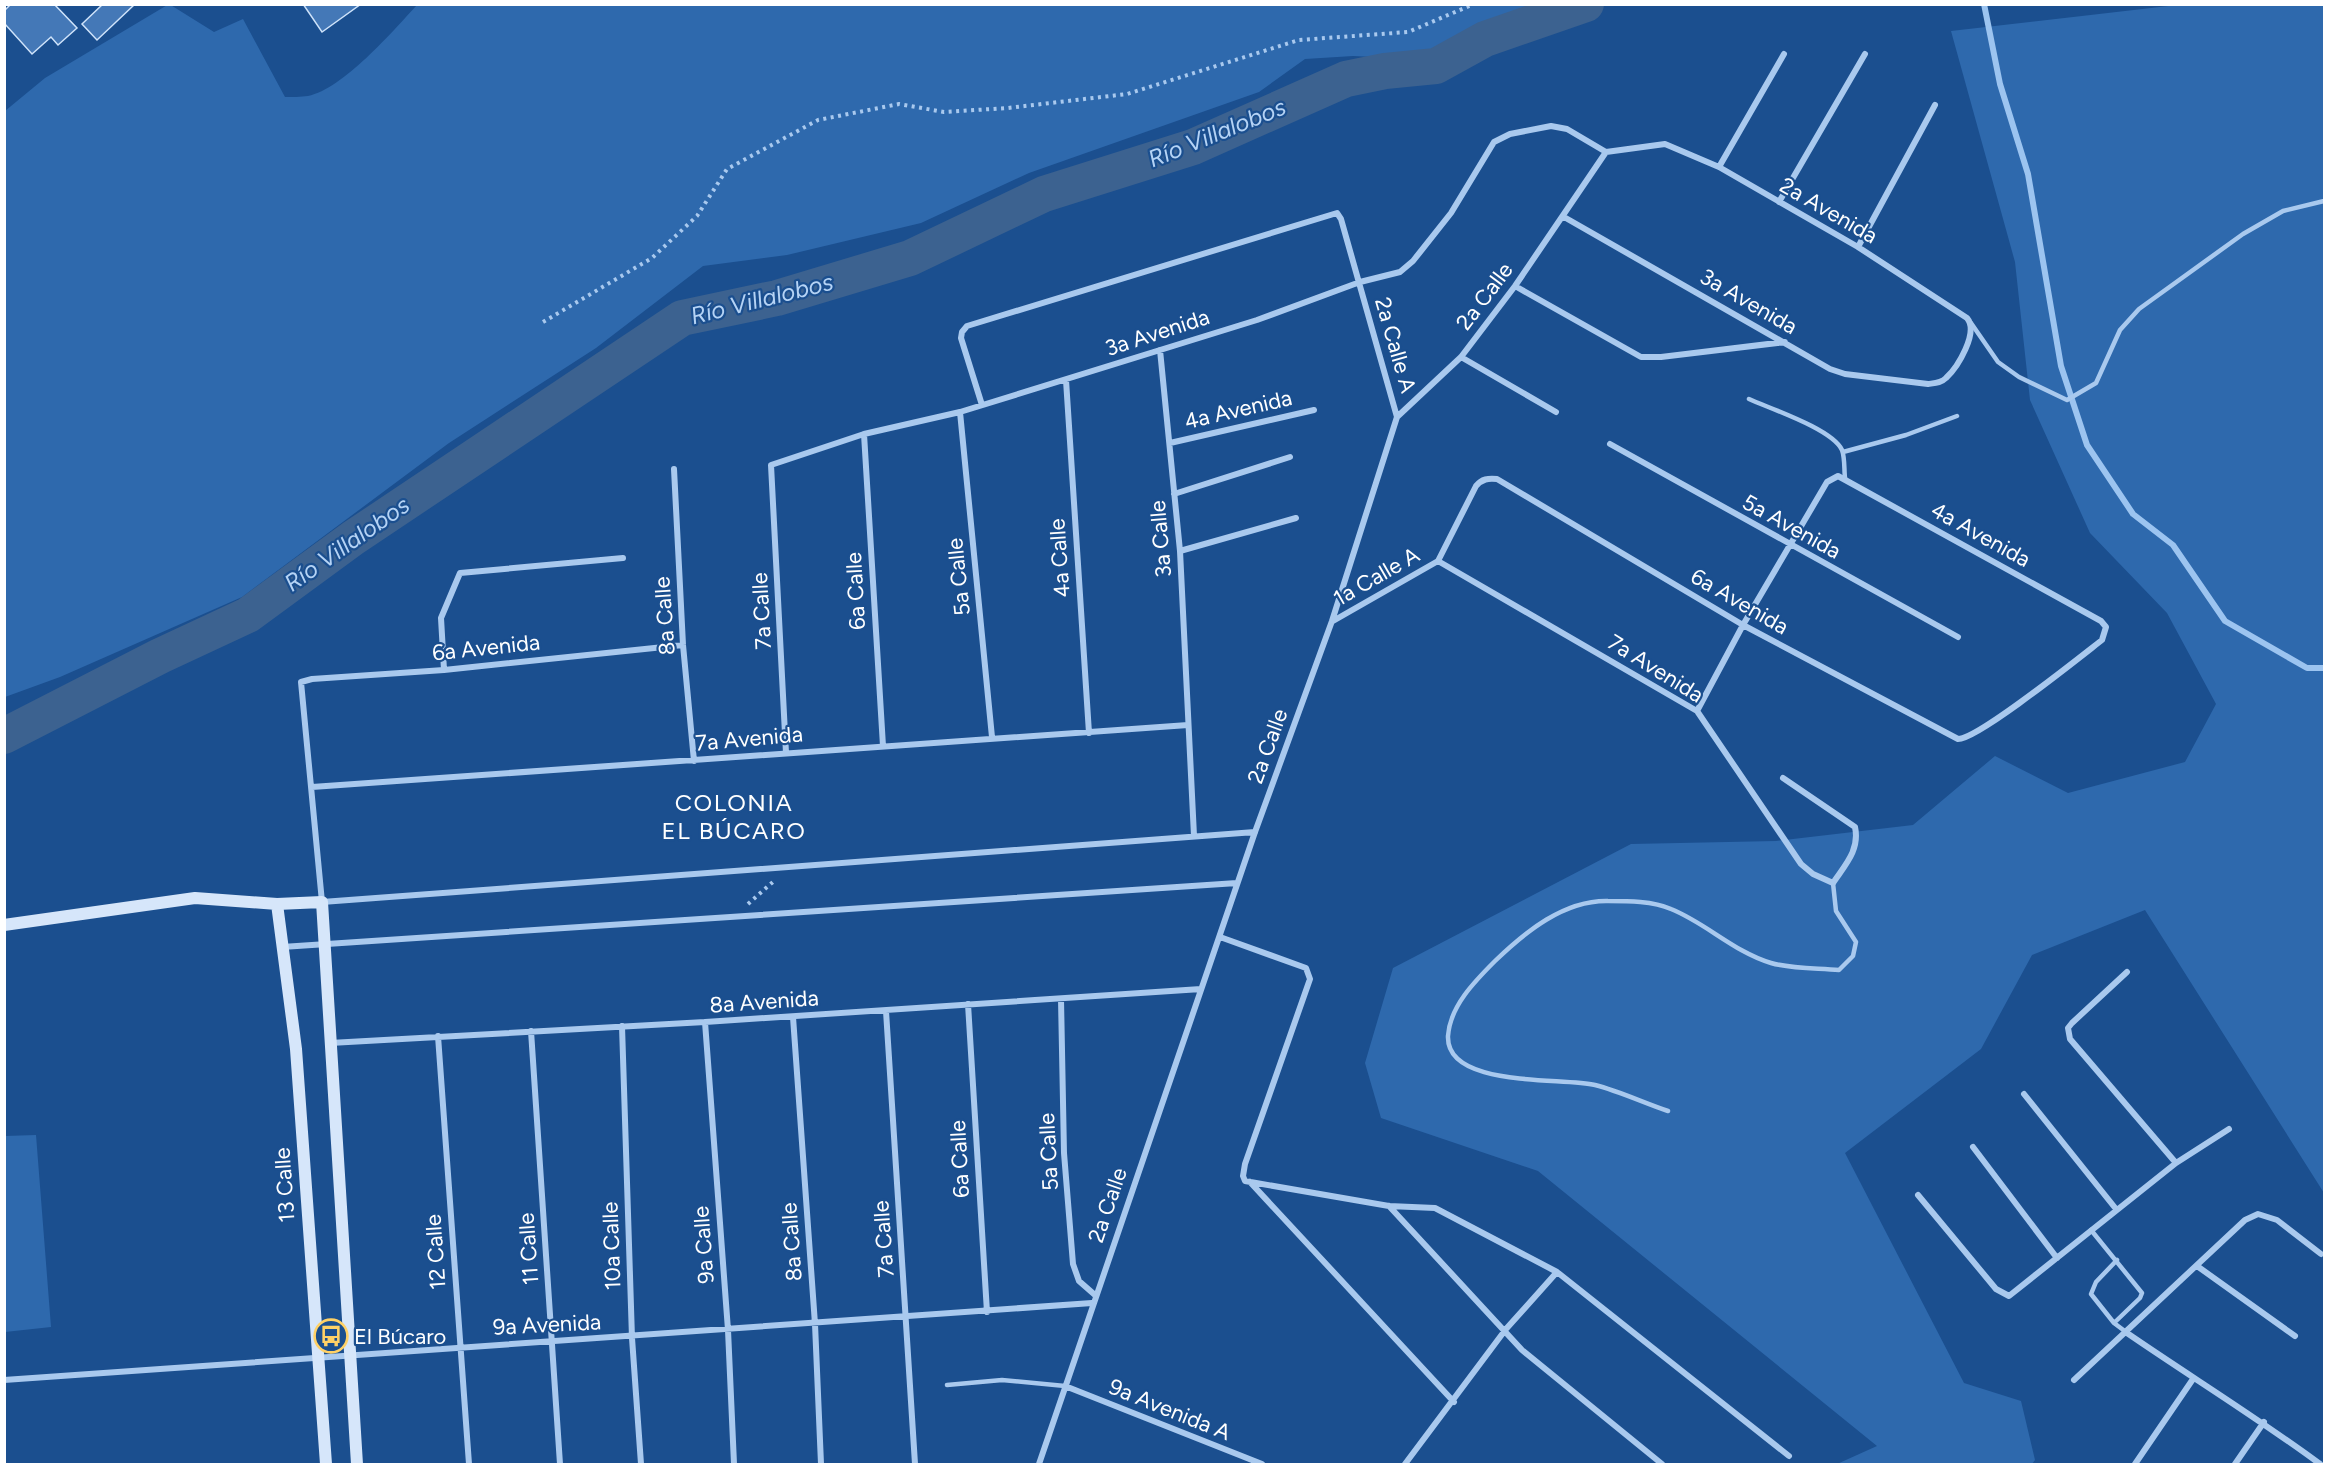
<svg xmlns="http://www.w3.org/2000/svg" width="2329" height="1469" viewBox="0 0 2329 1469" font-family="Figtree,sans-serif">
<rect width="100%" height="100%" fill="#1b4f8f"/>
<path fill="#2e69ad" d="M 169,4 L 214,32 L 243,19 L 285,97 C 292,97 301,97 308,96 C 343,89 393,31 417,5 L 1545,5 L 1416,59 L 1353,56 L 1305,59 L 1259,92 L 1029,173 L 921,223 L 787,255 L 703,266 L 596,348 L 449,443 L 242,597 L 60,677 L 5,697 L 5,111 L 45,78 Z
M 2177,5 L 2324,5 L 2324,1193 L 2145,910 L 2032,955 L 1981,1049 L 1845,1153 L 1964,1383 L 2021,1401 L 2035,1460 L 2032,1464 L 1837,1464 L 1877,1446 L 1538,1171 L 1381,1118 L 1365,1063 L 1393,968 L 1631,844 L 1776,841 L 1913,825 L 1995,756 L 2068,793 L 2185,762 L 2216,704 L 2167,613 L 2090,533 L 2030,400 L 2015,262 L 1951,31 Z
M 36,1135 L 51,1327 L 5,1332 L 5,1136 Z"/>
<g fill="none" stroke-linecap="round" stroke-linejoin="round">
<path stroke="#9cc4f0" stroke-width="6" d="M 1984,4 L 2000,84 L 2028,174 L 2061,366 L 2087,445 L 2133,514 L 2173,545 L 2225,621 L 2307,668 L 2324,668"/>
<path stroke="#3c6290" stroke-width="36" d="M 4,736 L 160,656 L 248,615 L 353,538 L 682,318 L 777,298 L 910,258 L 1044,194 L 1193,147 L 1346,79 L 1385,71 L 1436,66 L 1485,39 L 1586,4"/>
</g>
<path fill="#4478b7" stroke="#cfe3fa" stroke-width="1.5" d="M 11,4 L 54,4 L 77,28 L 58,45 L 51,37 L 32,54 L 4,23 L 4,11 Z
M 103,4 L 135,4 L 97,40 L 82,24 Z
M 303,4 L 361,4 L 322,32 Z"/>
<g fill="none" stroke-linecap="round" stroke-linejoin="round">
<path stroke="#a9c9ee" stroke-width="4" stroke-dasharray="3 4.5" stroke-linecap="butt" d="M 543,322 L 652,258 L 697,216 L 727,169 L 818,120 L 899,104 L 944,112 L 1008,108 L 1127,94 L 1299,40 L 1408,32 L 1474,4
M 748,904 L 774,881"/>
<path stroke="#a9c9ee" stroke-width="4.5" d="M 1971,323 L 1998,362 L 2019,377 L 2067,400 L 2096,383 L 2120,330 L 2139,309 L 2243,234 L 2283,211 L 2324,201
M 1749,399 C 1771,409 1832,429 1842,450 C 1845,458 1844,470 1845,478
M 1843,452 L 1906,435 L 1957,416
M 1668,1111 C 1644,1103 1619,1091 1595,1085 C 1560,1077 1446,1088 1448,1036 C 1450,1006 1475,981 1495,961 C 1525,932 1564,900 1608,901 C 1628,901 1653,901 1671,909 C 1706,923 1734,952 1771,963 C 1792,969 1817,968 1839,970 L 1853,956 L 1856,942 L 1836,911 L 1833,883
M 2091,1230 L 2142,1293 L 2140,1298 L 2114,1323
M 2117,1260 L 2096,1282 L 2091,1294 L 2114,1323 L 2126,1332
M 947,1385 L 1002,1380 L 1065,1386"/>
<path stroke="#a9c9ee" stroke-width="6" d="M 1719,167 L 1784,54
M 1779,202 L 1865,54
M 1858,247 L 1935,105
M 1515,286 L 1641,357 L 1661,357 L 1785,342
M 1160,350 L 1180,551 L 1194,836
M 1461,357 L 1556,412
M 1066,380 L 1089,733
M 982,405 L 961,338 L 962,332 L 967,326 L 1337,213 L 1341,219 L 1397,417
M 960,412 L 992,737
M 864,434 L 883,746
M 1170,443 L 1314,410
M 1610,444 L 1958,637
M 674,469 L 683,645 L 694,761
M 1174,494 L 1290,457
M 1180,551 L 1296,518
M 1438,561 L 1697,711 L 1801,864 L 1813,874 L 1833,883 C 1845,865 1860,850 1855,827 L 1783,778
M 1333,621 L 1438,561 L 1476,486 C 1482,479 1488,478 1497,479 L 1743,625 L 1958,739 C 1978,739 2080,657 2102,640 L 2106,627 L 2101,621 L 1838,476 L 1827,482 L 1743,625 L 1697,711
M 683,645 L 444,670 L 312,679 L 301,682 L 322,902 L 1255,832
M 444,670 L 441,618 L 460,573 L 623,558
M 786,753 L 771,465 L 864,434 L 960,412 L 1257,320 L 1360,282 L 1400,272 L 1413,261 L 1451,213 L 1494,142 L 1510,134 L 1551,126 L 1567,129 L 1606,152
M 312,787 L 1188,725
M 1220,937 L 1306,968 L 1310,979 L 1245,1164 L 1243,1176 L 1245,1181 L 1389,1206 L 1435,1208 L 1557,1272 L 1789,1456
M 282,947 L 1237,883
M 2127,972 L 2072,1023 L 2068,1028 L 2070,1039 L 2176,1163
M 1061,999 L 1064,1153 L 1073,1264 L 1079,1281 L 1095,1295
M 968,1004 L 987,1312
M 886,1011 L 915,1464
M 793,1017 L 815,1324 L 821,1464
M 705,1022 L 728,1330 L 734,1464
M 622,1026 L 632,1338 L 641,1464
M 531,1031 L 560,1464
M 438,1036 L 469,1464
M 330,1043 L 705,1022 L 1201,989
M 2024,1094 L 2116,1209
M 1973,1147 L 2057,1258
M 1250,1182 L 1454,1402
M 1918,1195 L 1996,1289 L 2009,1296 L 2176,1163 L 2229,1129
M 1389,1206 L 1522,1350 L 1662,1464
M 2197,1266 L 2295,1336
M 2127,1333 C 2191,1377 2258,1418 2320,1464
M 4,1380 L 1092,1303
M 2074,1380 L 2245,1220 L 2258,1214 L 2277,1220 L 2321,1254
M 1065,1386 L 1262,1464
M 1039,1464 L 1255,832 L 1332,621 L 1397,417 L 1461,357 L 1515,286 L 1606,152 L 1665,144 L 1719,167 L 1858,247 L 1967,318 C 1979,332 1958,367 1946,378 C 1941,383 1935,383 1928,384 L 1845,374 L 1830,369 L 1564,217
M 1405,1464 L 1506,1329 L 1557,1272
M 2135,1464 L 2193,1379
M 2235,1464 L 2264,1422"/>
<path stroke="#d6e6fa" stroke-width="12" d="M 277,904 L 296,1049 L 326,1464
M 4,925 L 195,898 L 277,904 L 322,902 L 357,1464"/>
</g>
<defs>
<symbol id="bus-ring" viewBox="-11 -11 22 22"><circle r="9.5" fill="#1b4f8f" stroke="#ffd166" stroke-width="1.5"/><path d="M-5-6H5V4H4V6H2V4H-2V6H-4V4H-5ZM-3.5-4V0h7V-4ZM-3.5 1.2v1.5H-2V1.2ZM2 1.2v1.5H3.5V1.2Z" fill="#ffd166"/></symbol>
</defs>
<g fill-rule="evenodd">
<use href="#bus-ring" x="312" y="1317" width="38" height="38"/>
</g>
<g text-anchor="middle" stroke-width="4.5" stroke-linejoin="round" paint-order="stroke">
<g font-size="22" fill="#fff" stroke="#1b4f8f">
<text transform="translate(1829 210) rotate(30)" y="8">2a Avenida</text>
<text transform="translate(1484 296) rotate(-53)" y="8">2a Calle</text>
<text transform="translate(1749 301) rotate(30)" y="8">3a Avenida</text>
<text transform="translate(1157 332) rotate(-18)" y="8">3a Avenida</text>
<text transform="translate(1396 345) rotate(74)" y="8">2a Calle A</text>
<text transform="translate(1238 409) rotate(-13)" y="8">4a Avenida</text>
<text transform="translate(1792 526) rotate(29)" y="8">5a Avenida</text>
<text transform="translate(1981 534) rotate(29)" y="8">4a Avenida</text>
<text transform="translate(1160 539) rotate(-95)" y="8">3a Calle</text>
<text transform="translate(1059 558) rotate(-94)" y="8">4a Calle</text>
<text transform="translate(1376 576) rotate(-30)" y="8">1a Calle A</text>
<text transform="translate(958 577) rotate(-96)" y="8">5a Calle</text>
<text transform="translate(855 591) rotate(-93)" y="8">6a Calle</text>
<text transform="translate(1740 601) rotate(30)" y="8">6a Avenida</text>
<text transform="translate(761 611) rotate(-93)" y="8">7a Calle</text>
<text transform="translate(664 616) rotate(-94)" y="8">8a Calle</text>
<text transform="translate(486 647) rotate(-6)" y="8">6a Avenida</text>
<text transform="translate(1656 668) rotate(32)" y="8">7a Avenida</text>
<text transform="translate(749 738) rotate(-5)" y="8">7a Avenida</text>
<text transform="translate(1267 746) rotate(-70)" y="8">2a Calle</text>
<text transform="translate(764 1001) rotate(-4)" y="8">8a Avenida</text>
<text transform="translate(1048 1152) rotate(-93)" y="8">5a Calle</text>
<text transform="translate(959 1159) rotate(-93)" y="8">6a Calle</text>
<text transform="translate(284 1185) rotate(-94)" y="8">13 Calle</text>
<text transform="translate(1107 1205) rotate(-71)" y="8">2a Calle</text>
<text transform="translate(883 1239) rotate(-94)" y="8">7a Calle</text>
<text transform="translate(791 1242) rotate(-94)" y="8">8a Calle</text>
<text transform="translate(703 1245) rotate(-94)" y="8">9a Calle</text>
<text transform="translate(611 1246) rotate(-92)" y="8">10a Calle</text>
<text transform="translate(528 1249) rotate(-94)" y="8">11 Calle</text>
<text transform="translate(435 1252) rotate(-94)" y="8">12 Calle</text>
<text transform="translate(547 1324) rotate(-3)" y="8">9a Avenida</text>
<text transform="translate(1170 1409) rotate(22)" y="8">9a Avenida A</text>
</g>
<g font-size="22" fill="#fff" stroke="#1b4f8f" text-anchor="start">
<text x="354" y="1344">El Búcaro</text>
</g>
<g font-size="24" font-style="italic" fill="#b5d3f5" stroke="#1b4f8f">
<text transform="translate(1217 133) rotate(-22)" y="8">Río Villalobos</text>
<text transform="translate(762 299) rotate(-14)" y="8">Río Villalobos</text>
<text transform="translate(347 544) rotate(-35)" y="8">Río Villalobos</text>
</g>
<g font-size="24" letter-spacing="1.5" fill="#fff" stroke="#1b4f8f">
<text x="734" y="811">COLONIA<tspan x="734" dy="28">EL BÚCARO</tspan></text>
</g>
</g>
<rect width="2329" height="1469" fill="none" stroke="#ffffff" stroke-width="12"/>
</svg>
